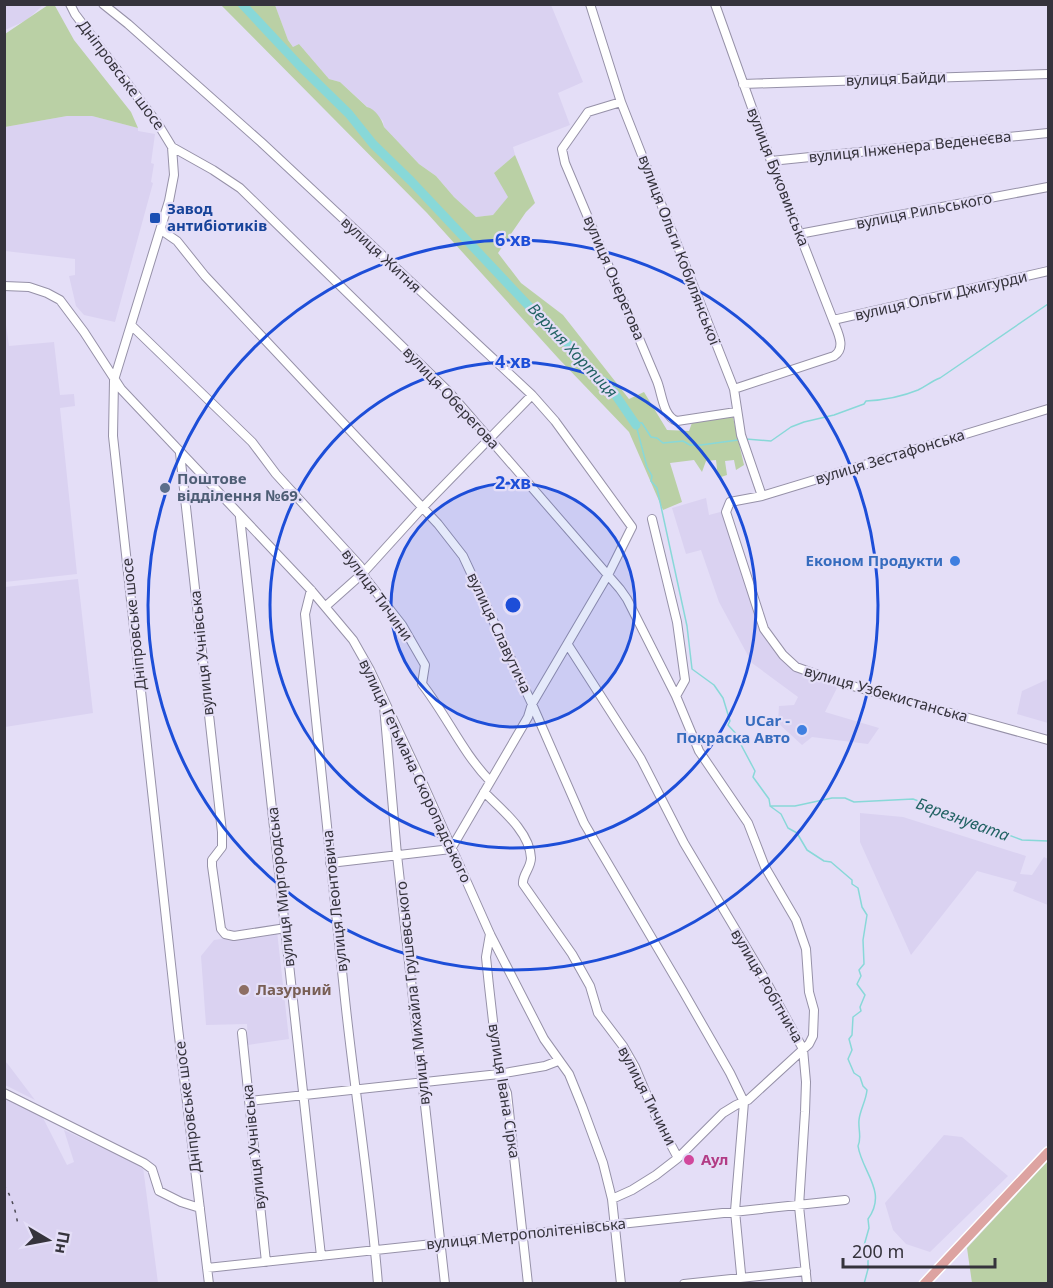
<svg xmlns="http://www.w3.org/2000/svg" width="1053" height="1288" viewBox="0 0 1053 1288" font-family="'Noto Sans',sans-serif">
<rect width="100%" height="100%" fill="#e4def7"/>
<path fill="#dad2f1" d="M 4,5 L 43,5 L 27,20 L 5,30 Z
M 275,5 L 551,5 L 583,82 L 558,93 L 570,125 L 513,147 L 515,155 L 494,173 L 509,197 L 493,215 L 476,217 L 454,197 L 436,176 L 419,164 L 384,127 L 383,121 L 340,82 L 329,79 L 299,44 L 294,48 L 288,40 Z
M 67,116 L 92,116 L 138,128 L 138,131 L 155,134 L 151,163 L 154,164 L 151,182 L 153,183 L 115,322 L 84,315 L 76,306 L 69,276 L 75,275 L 75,259 L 5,251 L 5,127 Z
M 5,318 L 9,346 L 54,342 L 60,395 L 74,394 L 75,406 L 60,408 L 77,574 L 5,582 Z
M 706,498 L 709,515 L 724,511 L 762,632 L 782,658 L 839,684 L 825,712 L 879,728 L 868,744 L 812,737 L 802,745 L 778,723 L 779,706 L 794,705 L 798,697 L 752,663 L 719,602 L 701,550 L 686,554 L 672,508 Z
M 78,579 L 93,713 L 5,727 L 5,587 Z
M 1048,679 L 1048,723 L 1017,714 L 1022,691 Z
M 860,813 L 903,817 L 1026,856 L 1020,874 L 1032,875 L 1044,857 L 1048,859 L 1048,905 L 1013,891 L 1017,882 L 977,871 L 911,955 L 860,842 Z
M 277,931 L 289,1039 L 248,1045 L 247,1024 L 206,1025 L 201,956 L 214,940 Z
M 5,1062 L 7,1063 L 35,1100 L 5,1085 Z
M 5,1098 L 42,1116 L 67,1165 L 74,1162 L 64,1130 L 143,1167 L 158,1283 L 5,1284 Z
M 944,1135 L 962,1137 L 1008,1176 L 930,1252 L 906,1244 L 893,1230 L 885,1203 Z"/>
<path fill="#bad0a5" d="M 54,4 L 74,40 L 131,112 L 138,128 L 92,116 L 67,116 L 5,127 L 5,34 L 48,5 Z
M 221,5 L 275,5 L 288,40 L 293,47 L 299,44 L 329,79 L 340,82 L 367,107 C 375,109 382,119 384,127 L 419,164 L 436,176 L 454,197 L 476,217 L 493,215 L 508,197 L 494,173 L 515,155 L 535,203 L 526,212 L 498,253 L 521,283 L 563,315 L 629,399 L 644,392 L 667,430 L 689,431 L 693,420 L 732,413 L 744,465 L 736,470 L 734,460 L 725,461 L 727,475 L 718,478 L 716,460 L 706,461 L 702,472 L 694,460 L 670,463 L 682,502 L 663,510 L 629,432 L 558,358 L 427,213 Z
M 1048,1161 L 1048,1283 L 972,1283 L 967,1248 Z"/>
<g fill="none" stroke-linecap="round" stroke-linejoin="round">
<path stroke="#88d8d8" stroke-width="1.5" d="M 634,422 L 642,423 L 651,437 L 657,438 L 663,443 L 683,441 L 690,445 L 701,445 L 738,440
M 636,425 L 647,467 L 652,476 L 651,481 L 657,488 L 687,626 L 692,669 L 714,685 L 723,698 L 730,721 L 728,725 L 739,737 L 739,741 L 755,771 L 753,777 L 769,799 L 770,805
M 746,439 L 771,441 L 791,427 L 804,422 L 834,415 L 864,404 L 866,401 C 885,400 901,397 918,390 C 926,386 932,381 940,378 L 1048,304
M 770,806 L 781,814 L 788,828 L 797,833 L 807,850 L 824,861 L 831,862 L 852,880 L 852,884 L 858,888 L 862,907 L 867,915 L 863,940 L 864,964 L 859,970 L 861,976 L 857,984 L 865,995 L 860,1007 L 861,1011 L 853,1017 L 852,1035 L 849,1039 L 852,1050 L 848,1059 L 854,1073 L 860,1077 L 863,1086 L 867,1090 C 866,1101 860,1110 859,1120 C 858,1129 862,1138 858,1146 C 862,1172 888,1192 868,1219 L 869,1228 L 863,1249 L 868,1260 L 868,1269 L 864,1284
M 771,806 L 795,806 L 832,798 L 845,798 L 854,802 L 913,799 L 1022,840 L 1048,841"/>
<path stroke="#88d8d8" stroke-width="9" d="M 242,4 L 300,66 L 349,114 L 373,144 L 411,181 L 540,318 L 569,345 L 588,372 L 608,384 L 636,425"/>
<defs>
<path id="minor" d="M 70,4 L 75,14 L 158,124 L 172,147 L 174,175 L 169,201 L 114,380 L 113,436 L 178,1028 L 209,1284
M 103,4 L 128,24 L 261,142 L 532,395 L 555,421 L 632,527 L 609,573 L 532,704 L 528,717 L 451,849 L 330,863
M 590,4 L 621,102 L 734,389 L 741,435 L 762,496
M 715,4 L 771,161 L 833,320 C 837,331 847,348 834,356 L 734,389
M 743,84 L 1048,74
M 621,102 L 588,112 L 562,149 L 565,163 L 657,381 C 662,393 663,417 677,421 L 736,412
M 172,147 L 213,170 L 240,188 L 449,392 L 620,589 L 627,599 L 676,696
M 771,161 L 1048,133
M 161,230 L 177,241 L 205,276 L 438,524 L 463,556 L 532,704 L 584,823 L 683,991 L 730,1073 L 744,1102 L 735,1211 L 742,1284
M 799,234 L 1048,187
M 4,286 L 29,287 L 47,293 L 60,300 L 84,332 L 121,389 L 311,590 L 353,640 L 370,670 L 421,779 L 490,934 L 544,1039 L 569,1074 L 582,1106 L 603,1163 L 612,1199 L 621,1284
M 833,320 L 1048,271
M 131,325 L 252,442 L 276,474 L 360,566 L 366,579 L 402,625 L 425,665 L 422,684 C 447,716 462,752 490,781
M 1048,409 L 762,496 L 730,502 L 726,512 L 764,629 L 783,655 L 796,667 L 838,682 L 1048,740
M 180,453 L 222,832 L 222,847 L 212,860 L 212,866 L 221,929 L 225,934 L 234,936 L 286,928
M 240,517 L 321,1256
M 311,590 L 305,614 C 318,739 332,864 344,990 C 354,1088 370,1185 378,1284
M 326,606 L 363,573 L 422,508 L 532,395
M 568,645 L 641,759 L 684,843 L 762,974 L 803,1049 L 806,1082 L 805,1112 L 799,1206 L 807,1284
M 384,706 L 397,855 L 445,1284
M 484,792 C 501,809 530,832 531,858 C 531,868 522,875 523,884 L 572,954 L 590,986 L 598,1013 L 623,1046 L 635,1067 L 656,1117 L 678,1158
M 490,934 L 486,957 L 489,986 L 499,1074 L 507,1093 L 528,1284
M 242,1033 L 266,1262
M 4,1093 L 144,1163 L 152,1169 L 159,1191 L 181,1202 L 200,1208
M 250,1101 L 499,1074 L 545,1066 L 558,1061
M 612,1199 L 632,1190 L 656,1175 L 678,1158 L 723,1113 L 736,1105 L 748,1100 L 809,1044 L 813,1036 L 814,1010 L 809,992 L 806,949 L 796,920 L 765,867 L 748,823 L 699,751 L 676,696 L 685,680 L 677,622 L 652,519
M 207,1268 L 845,1200
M 684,1284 L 806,1271"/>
<path id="major" d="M 924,1284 L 1048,1152"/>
</defs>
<use href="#minor" stroke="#9691a8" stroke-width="10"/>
<use href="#major" stroke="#fff" stroke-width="12"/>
<use href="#minor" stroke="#fff" stroke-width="8"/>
<use href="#major" stroke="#dda3a1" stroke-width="9"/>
<path stroke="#4a4853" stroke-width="1.5" stroke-dasharray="3 6" stroke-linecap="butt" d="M 4,1185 C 12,1198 16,1211 18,1226"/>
</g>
<circle cx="513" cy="605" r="122" fill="#1d4ed8" fill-opacity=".12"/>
<g fill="none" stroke="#1d4ed8" stroke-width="3">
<circle cx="513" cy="605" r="122"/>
<circle cx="513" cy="605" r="243"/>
<circle cx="513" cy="605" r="365"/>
</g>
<rect fill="#1a4fb4" stroke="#e4def7" stroke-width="2" x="149" y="212" width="12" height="12" rx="3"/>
<circle fill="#5c6f8a" stroke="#e4def7" stroke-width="2" cx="165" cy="488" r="6"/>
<g fill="#3f7fe0" stroke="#e4def7" stroke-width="2">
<circle cx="955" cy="561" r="6"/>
<circle cx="802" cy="730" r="6"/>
</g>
<circle fill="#8d6e63" stroke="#e4def7" stroke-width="2" cx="244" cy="990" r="6"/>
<circle fill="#d1479c" stroke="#e4def7" stroke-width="2" cx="689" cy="1160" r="6"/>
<g text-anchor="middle" stroke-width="4.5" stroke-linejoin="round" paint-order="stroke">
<g font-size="15" fill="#35333c" stroke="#e4def7">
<text transform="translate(121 75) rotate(53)" y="5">Дніпровське шосе</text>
<text transform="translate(896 79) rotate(-2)" y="5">вулиця Байди</text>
<text transform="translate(910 147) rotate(-6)" y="5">вулиця Інженера Веденеєва</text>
<text transform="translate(778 177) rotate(69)" y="5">вулиця Буковинська</text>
<text transform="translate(924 211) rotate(-11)" y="5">вулиця Рильського</text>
<text transform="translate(679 250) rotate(69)" y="5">вулиця Ольги Кобилянської</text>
<text transform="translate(381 255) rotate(43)" y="5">вулиця Житня</text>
<text transform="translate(614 278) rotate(67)" y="5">вулиця Очеретова</text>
<text transform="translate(941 296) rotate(-13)" y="5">вулиця Ольги Джигурди</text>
<text transform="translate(451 398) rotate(47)" y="5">вулиця Оберегова</text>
<text transform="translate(890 457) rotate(-17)" y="5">вулиця Зестафонська</text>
<text transform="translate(377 595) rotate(54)" y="5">вулиця Тичини</text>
<text transform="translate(134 624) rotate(-96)" y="5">Дніпровське шосе</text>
<text transform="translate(499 633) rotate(65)" y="5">вулиця Славутича</text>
<text transform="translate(202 653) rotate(-96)" y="5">вулиця Учнівська</text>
<text transform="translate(886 694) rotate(16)" y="5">вулиця Узбекистанська</text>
<text transform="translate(415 771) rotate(65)" y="5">вулиця Гетьмана Скоропадського</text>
<text transform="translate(281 887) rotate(-96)" y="5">вулиця Миргородська</text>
<text transform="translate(335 901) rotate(-96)" y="5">вулиця Леонтовича</text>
<text transform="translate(767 986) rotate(60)" y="5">вулиця Робітнича</text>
<text transform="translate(413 993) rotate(-96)" y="5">вулиця Михайла Грушевського</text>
<text transform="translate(504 1091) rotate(81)" y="5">вулиця Івана Сірка</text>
<text transform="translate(647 1096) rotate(63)" y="5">вулиця Тичини</text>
<text transform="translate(188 1107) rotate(-97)" y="5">Дніпровське шосе</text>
<text transform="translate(254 1147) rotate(-96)" y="5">вулиця Учнівська</text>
<text transform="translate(526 1234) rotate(-6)" y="5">вулиця Метрополітенівська</text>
</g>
<g font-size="15" font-weight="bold" fill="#164399" stroke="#e4def7" text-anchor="start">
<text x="167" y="214">Завод<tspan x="167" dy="17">антибіотиків</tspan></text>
</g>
<g font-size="15" font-weight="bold" fill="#4e5e75" stroke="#e4def7" text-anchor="start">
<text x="177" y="484">Поштове<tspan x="177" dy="17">відділення №69.</tspan></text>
</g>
<g font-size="15" font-weight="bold" fill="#366cbe" stroke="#e4def7" text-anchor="end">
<text x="943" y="566">Економ Продукти</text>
<text x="790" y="726">UCar -<tspan x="790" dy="17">Покраска Авто</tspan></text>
</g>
<g font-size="15" font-weight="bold" fill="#785e54" stroke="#e4def7" text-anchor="start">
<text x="256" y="995">Лазурний</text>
</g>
<g font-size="15" font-weight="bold" fill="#b23c85" stroke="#e4def7" text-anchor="start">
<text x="701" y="1165">Аул</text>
</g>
<g font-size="16" font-style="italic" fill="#216263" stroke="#e4def7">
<text transform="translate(573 350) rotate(47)" y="6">Верхня Хортиця</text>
<text transform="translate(963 819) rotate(20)" y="6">Березнувата</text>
</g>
</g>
<circle cx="513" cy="605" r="9" fill="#1d4ed8" stroke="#e4def7" stroke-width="3"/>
<g font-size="18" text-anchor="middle" font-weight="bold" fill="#1d4ed8" stroke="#e4def7" stroke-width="4.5" stroke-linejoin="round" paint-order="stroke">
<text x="513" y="246">6 хв</text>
<text x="513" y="368">4 хв</text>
<text x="513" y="489">2 хв</text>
</g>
<rect width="1053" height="1288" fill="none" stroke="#35333c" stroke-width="12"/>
<g transform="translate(48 1240) rotate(100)" stroke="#e4def7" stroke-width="4.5" paint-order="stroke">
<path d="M0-4.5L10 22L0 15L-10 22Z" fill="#35333c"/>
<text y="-9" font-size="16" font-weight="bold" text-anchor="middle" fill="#35333c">Пн</text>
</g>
<path d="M843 1258v9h152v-9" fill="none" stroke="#35333c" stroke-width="3"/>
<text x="852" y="1258" font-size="18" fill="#35333c" stroke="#e4def7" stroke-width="4.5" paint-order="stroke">200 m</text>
</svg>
